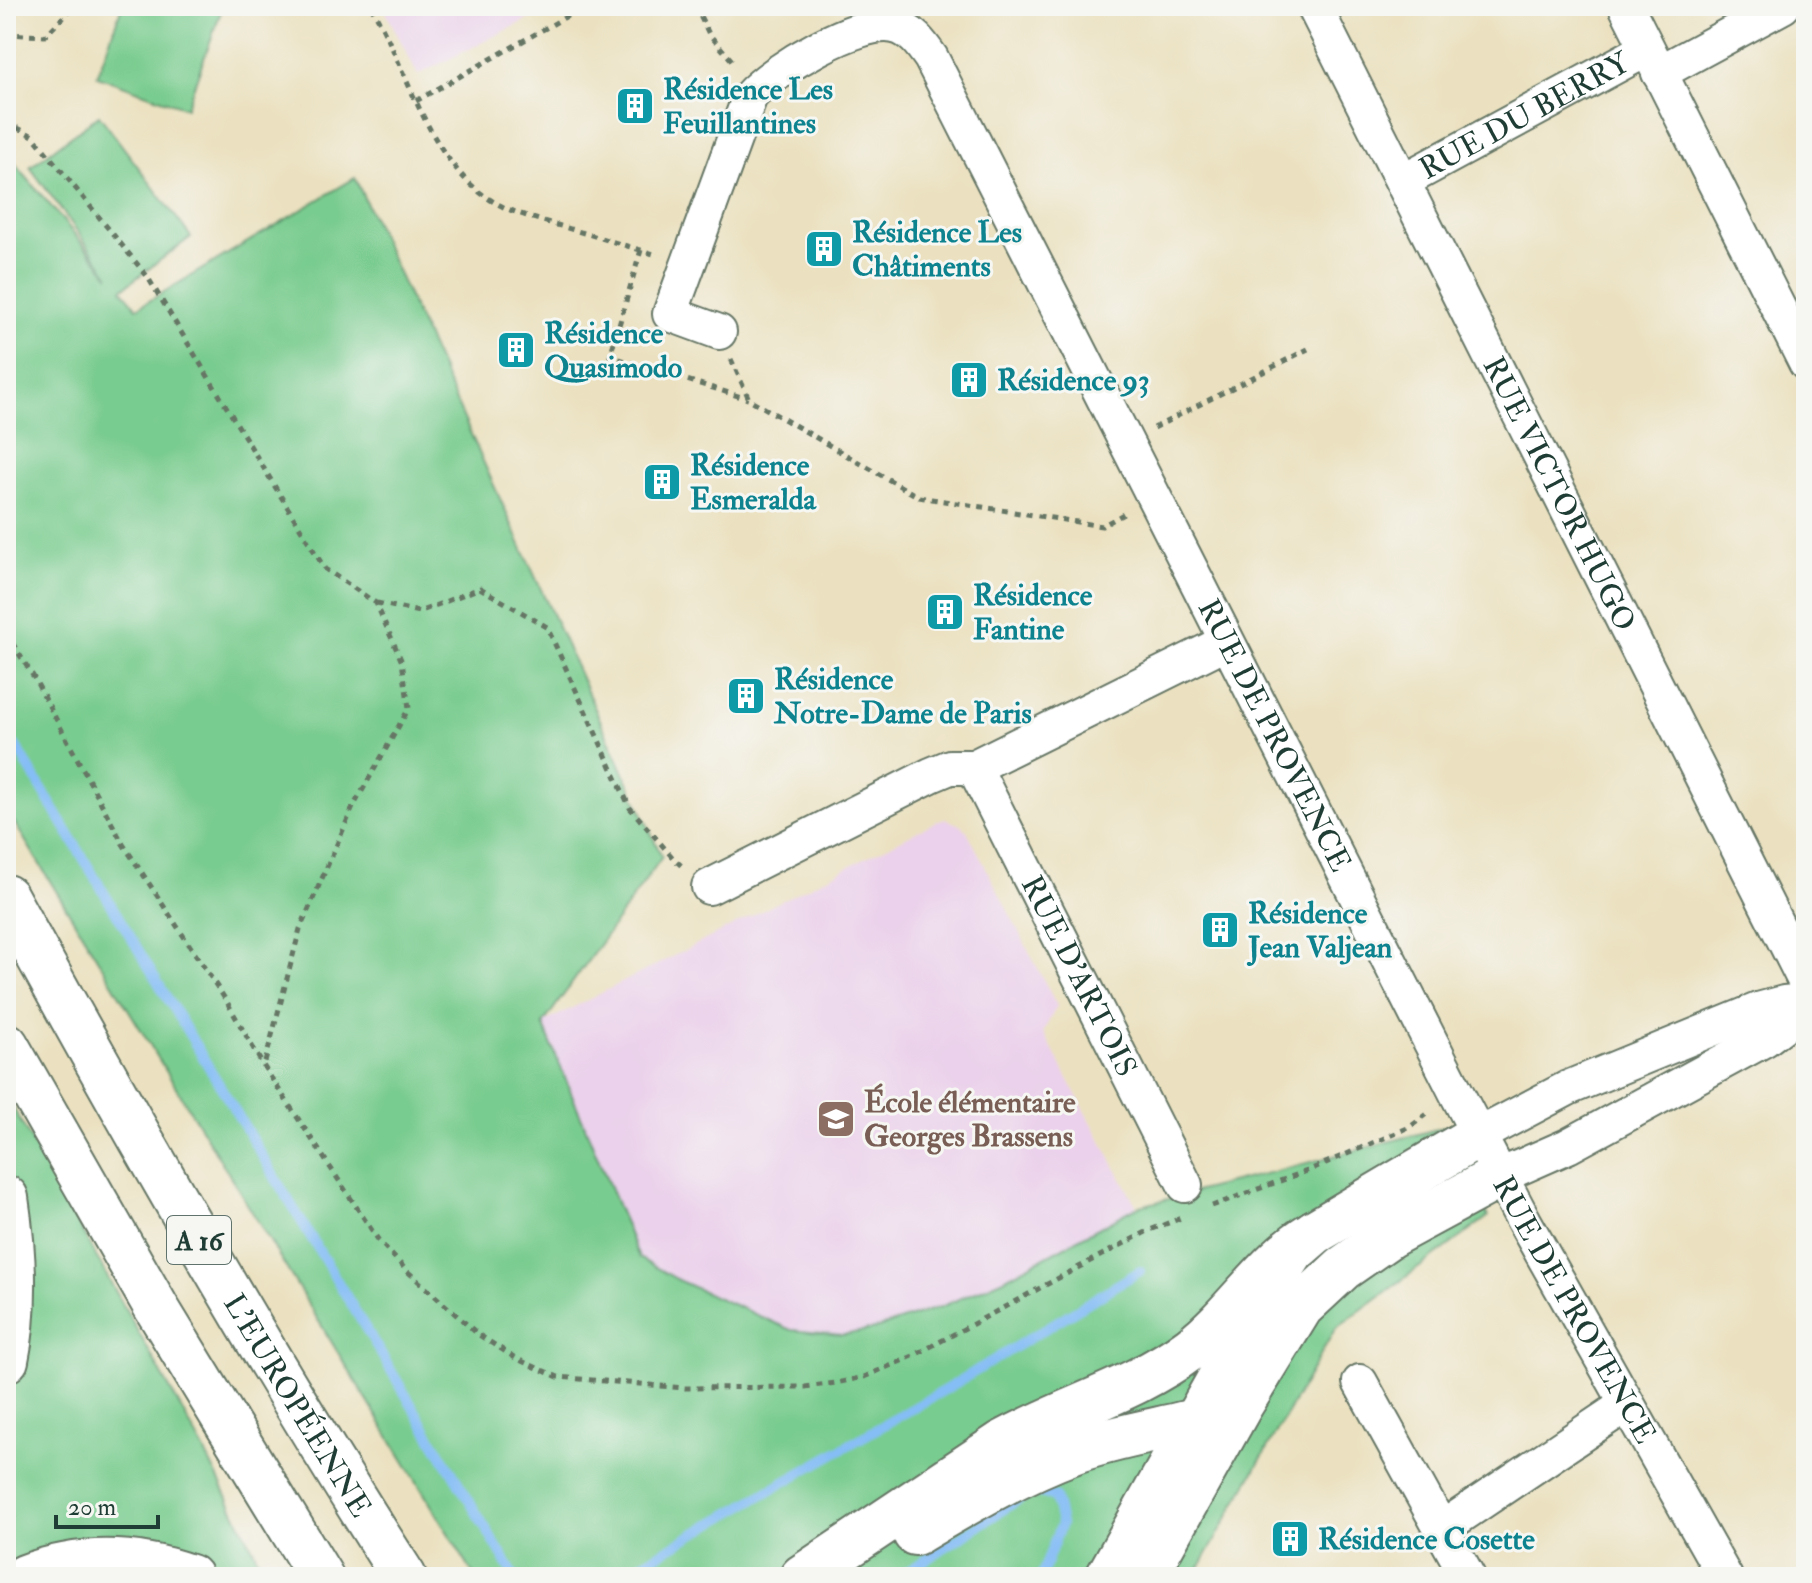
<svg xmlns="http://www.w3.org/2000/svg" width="1812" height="1583" viewBox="0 0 1812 1583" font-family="'IM FELL Double Pica',serif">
<rect width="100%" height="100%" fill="#f6f6f2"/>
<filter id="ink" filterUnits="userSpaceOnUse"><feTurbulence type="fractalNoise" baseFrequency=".0125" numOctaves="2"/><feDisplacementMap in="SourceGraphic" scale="16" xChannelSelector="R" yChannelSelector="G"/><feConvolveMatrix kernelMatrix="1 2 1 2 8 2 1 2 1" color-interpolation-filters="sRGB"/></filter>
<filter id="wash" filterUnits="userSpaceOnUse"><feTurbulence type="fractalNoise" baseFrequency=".006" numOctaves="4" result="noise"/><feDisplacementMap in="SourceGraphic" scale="32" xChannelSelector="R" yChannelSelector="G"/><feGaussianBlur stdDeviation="1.8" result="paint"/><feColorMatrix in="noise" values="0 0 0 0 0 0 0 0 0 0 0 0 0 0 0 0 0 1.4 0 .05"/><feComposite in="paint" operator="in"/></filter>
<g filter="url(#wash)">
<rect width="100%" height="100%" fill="#ebe1c0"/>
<path fill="#ebd1eb" d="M 383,6 L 554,6 L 418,75 Z
M 946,819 L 960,825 L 967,831 L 1057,1006 L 1043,1032 L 1137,1207 L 1004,1279 L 943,1306 L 875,1329 L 843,1335 L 791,1330 L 682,1282 L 639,1258 L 543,1023 L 937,821 Z"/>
<path fill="#79cc8f" stroke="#4c8462" stroke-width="2" d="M 122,6 L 223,6 L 186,108 L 97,76 Z
M 99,115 L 191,237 L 122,289 L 137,308 L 355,178 L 662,857 L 543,1024 L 639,1258 L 682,1282 L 791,1330 L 843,1335 L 875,1329 L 943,1306 L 1004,1279 L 1137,1207 L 1445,1127 L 1488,1217 L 1335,1329 L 1194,1577 L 475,1577 L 6,809 L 6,153 L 110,276 L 30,167 Z
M 6,1095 L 204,1450 L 267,1577 L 6,1577 Z"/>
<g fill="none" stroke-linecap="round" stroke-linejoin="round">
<path stroke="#85bdf5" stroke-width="10" d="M 6,742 L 16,746 L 515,1577
M 619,1577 L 948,1388 L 1140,1271
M 899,1577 L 1032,1491 L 1055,1497 L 1061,1524 L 1041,1577"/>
</g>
</g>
<g filter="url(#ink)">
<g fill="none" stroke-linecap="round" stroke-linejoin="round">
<defs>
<g id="minor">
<path id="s1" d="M 1314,6 L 1806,983"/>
<path d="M 1626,6 L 1806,363"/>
<path d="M 1659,73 L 1783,6"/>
<path id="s2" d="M 1403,181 L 1647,49"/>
<path id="s3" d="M 719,332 L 670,314 L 750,96 C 773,70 859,18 894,26 C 911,29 922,45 931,58 L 1456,1092 L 1524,1221 L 1725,1577"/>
<path id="s4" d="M 974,767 L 1185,1185"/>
<path d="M 709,887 L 931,775 L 950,767 L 974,767 L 1226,642"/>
<path d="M 1479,1135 L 1568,1088 L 1758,1010 L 1784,1003 L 1806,1001"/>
<path d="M 1500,1176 L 1568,1146 L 1765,1039 L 1806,1008"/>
<path d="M 1360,1382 L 1468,1577"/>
<path d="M 1441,1529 L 1627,1404"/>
</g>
<g id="highway">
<path id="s5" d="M 6,897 C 132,1128 262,1356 404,1577"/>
<path d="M 6,1045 L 156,1307 L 321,1577"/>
<path d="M 6,1198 C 14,1251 17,1307 6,1360"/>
<path d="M 915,1533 C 966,1503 1018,1472 1075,1451 C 1120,1435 1168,1429 1214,1416"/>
<path d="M 25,1577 C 80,1556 134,1557 190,1577"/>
<path d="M 802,1577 L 1001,1444 C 1063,1409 1134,1391 1191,1348 C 1237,1313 1265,1261 1315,1232"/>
<path d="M 1108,1577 L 1280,1271 L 1293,1251 L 1315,1232 L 1479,1135"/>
<path d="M 1144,1577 L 1240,1406 L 1301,1307 L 1343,1268 L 1389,1236 L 1500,1176"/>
</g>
</defs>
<use href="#minor" stroke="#667665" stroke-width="38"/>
<use href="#highway" stroke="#667665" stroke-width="48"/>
<path stroke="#667665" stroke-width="5" stroke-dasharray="6 6" stroke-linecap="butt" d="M 371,6 C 407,68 429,164 494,202 C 513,213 536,219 557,225 C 591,235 624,245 657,255
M 695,6 L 709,34 L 735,64
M 6,34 L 45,36 L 74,6
M 416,101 L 585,6
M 6,122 L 33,136 L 147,276 L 325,569 L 376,603 L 402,662 L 409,708 L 353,807 L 300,929 L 264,1066
M 641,250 L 610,356 L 748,399
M 731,359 L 749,399 L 919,497 L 1102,526 L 1127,512
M 1154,428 L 1308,349
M 377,603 L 419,612 L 480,588 L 547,627 L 630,808 L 674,859 L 684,868
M 6,633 L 33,676 L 123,844 L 227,1002 L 264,1067 L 379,1241 L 407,1271 L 479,1335 L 517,1359 L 558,1377 L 685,1388 L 805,1387 L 836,1383 L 864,1377 L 913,1356 L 1096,1258 L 1150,1230 L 1181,1218
M 1212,1206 L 1307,1171 L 1410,1127 L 1430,1112"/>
<use href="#minor" stroke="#fff" stroke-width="34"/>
<use href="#highway" stroke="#fff" stroke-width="44"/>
</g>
</g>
<defs>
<symbol id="building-square" viewBox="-11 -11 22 22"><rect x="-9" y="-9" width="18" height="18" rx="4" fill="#0f9aa8" stroke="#f6f6f2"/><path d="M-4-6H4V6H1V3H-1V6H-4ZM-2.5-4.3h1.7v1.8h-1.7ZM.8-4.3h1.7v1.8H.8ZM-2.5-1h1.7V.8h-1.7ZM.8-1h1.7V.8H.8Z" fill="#fff"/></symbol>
<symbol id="school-square" viewBox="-11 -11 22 22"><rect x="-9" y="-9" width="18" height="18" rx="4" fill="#8d6e63" stroke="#f6f6f2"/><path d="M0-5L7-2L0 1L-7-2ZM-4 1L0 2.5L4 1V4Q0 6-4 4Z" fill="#fff"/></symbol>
</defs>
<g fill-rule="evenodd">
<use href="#building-square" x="613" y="84" width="44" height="44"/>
<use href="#building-square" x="802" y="227" width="44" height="44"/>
<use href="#building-square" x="494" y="328" width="44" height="44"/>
<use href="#building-square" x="947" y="358" width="44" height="44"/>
<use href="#building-square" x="640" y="460" width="44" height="44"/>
<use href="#building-square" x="923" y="590" width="44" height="44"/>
<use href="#building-square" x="724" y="674" width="44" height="44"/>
<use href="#building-square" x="1198" y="908" width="44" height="44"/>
<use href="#school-square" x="814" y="1097" width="44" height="44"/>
<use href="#building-square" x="1268" y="1517" width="44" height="44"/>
</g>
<g text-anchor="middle" stroke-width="6" stroke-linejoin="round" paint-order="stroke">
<rect fill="#f6f6f2" stroke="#60746d" stroke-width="2" x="167" y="1216" width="64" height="48" rx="6"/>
<g font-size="28" font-weight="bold" fill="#1f3d34">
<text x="199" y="1250">A 16</text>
</g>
<g font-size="30" font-weight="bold" fill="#0d838f" stroke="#f6f6f2" text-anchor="start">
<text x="663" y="99">Résidence Les<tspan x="663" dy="34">Feuillantines</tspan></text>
<text x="852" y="242">Résidence Les<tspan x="852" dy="34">Châtiments</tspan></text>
<text x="544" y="343">Résidence<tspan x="544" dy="34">Quasimodo</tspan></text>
<text x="997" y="390">Résidence 93</text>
<text x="690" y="475">Résidence<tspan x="690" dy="34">Esmeralda</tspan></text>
<text x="973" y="605">Résidence<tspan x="973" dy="34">Fantine</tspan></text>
<text x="774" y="689">Résidence<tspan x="774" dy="34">Notre-Dame de Paris</tspan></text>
<text x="1248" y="923">Résidence<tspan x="1248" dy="34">Jean Valjean</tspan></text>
<text x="1318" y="1549">Résidence Cosette</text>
</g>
<g font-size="30" fill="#1f3d34" stroke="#f6f6f2">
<text dy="10" stroke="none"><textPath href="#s2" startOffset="138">RUE DU BERRY</textPath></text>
<text dy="10" stroke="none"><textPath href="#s1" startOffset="546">RUE VICTOR HUGO</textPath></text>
<text dy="10" stroke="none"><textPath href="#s3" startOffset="1258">RUE DE PROVENCE</textPath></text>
<text dy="10" stroke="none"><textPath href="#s4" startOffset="234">RUE D'ARTOIS</textPath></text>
<text dy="10" stroke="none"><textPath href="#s3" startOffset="1906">RUE DE PROVENCE</textPath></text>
<text dy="10" stroke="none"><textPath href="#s5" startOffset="586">L'EUROPÉENNE</textPath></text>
</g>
<g font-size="30" font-weight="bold" fill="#785e54" stroke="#f6f6f2" text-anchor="start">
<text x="864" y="1112">École élémentaire<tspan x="864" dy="34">Georges Brassens</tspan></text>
</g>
</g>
<rect width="1812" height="1583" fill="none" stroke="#f6f6f2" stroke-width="32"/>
<path d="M56 1515v12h102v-12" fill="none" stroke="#1f3d34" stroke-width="4"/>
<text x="68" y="1515" font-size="24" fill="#1f3d34" stroke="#f6f6f2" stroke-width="6" paint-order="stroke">20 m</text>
</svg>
